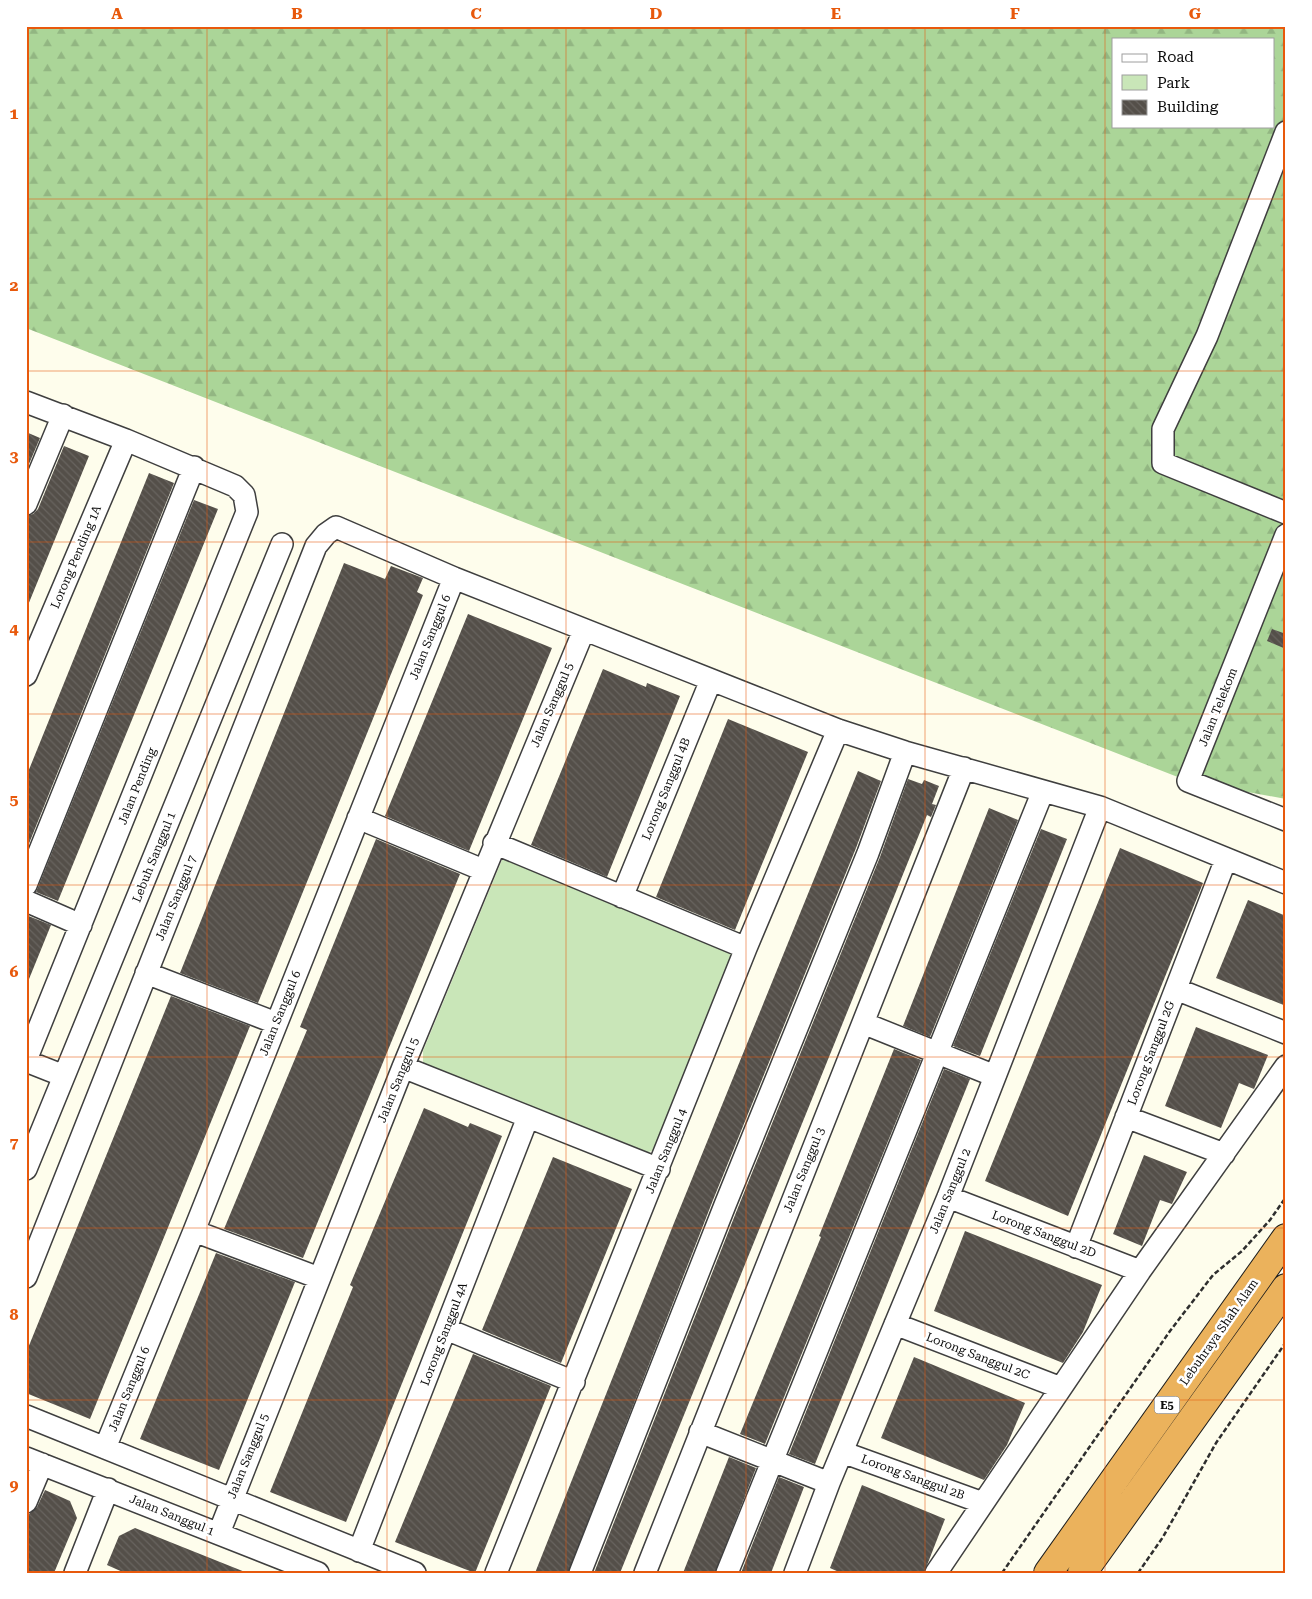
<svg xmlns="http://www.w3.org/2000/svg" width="1312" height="1599" viewBox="0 0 1312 1599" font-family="'Roboto Serif',serif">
<defs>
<pattern id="forest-firs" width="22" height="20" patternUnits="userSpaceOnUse" patternTransform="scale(1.25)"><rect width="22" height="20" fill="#abd598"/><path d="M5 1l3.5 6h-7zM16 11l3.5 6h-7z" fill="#92b682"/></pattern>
<pattern id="building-back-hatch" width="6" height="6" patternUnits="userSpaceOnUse" patternTransform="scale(1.25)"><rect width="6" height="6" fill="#544f49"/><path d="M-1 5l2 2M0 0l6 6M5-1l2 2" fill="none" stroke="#68645f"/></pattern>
</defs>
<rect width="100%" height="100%" fill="#fefdec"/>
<path fill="url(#forest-firs)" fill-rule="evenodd" d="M 26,26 L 1286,26 L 1286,799 L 1188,781 L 26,328 ZM 1113,39 L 1273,39 L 1273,126 L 1113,126 Z"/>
<path fill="#c9e6b8" d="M 504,855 L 736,950 L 654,1150 L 646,1153 L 431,1071 L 423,1062 L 423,1051 Z"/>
<path fill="url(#building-back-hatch)" d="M 26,432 L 40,438 L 26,471 Z
M 64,446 L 89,456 L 26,610 L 26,516 L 33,514 L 38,509 Z
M 149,473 L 174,483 L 26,851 L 26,777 Z
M 194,500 L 218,509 L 58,901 L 36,892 Z
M 344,563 L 385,579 L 391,566 L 423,578 L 417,592 L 423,595 L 258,1003 L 180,973 Z
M 468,614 L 552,648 L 469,851 L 385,816 Z
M 1272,629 L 1286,634 L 1286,649 L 1267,641 Z
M 603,669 L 646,687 L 647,683 L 680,696 L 607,877 L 531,845 Z
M 728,719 L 808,752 L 735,930 L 656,897 Z
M 858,771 L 881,781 L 856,848 L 713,1200 L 568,1573 L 535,1573 L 674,1223 Z
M 908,779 L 922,784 L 924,780 L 939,786 L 932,804 L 936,805 L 931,817 L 927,815 L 620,1573 L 594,1573 L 737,1210 L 880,857 Z
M 989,808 L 1018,820 L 930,1037 L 903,1026 Z
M 1041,829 L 1067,839 L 980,1056 L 953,1046 Z
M 376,839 L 460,874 L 303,1258 L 224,1229 L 307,1030 L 300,1027 Z
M 1120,848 L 1203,883 L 1068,1216 L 985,1181 Z
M 1248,900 L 1286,916 L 1286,1006 L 1216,978 Z
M 26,915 L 51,925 L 27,984 L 26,984 Z
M 171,996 L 250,1026 L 90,1419 L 26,1393 L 26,1353 Z
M 1196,1027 L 1268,1055 L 1254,1089 L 1239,1083 L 1221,1128 L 1165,1106 Z
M 894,1049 L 921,1060 L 765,1444 L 740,1434 L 821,1237 L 819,1236 Z
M 944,1069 L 970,1079 L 815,1464 L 789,1454 Z
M 424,1108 L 468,1127 L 470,1123 L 502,1136 L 346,1522 L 270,1492 L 353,1287 L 350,1285 Z
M 1144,1155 L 1187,1172 L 1172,1204 L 1160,1200 L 1142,1246 L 1113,1234 Z
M 553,1157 L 632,1189 L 561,1363 L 482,1330 Z
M 965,1231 L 1102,1285 L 1083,1332 L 1063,1363 L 934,1311 Z
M 216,1253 L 295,1282 L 219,1470 L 140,1439 Z
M 473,1354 L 551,1386 L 475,1573 L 395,1542 Z
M 914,1357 L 1025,1403 L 1007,1445 L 984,1480 L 881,1438 Z
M 729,1457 L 756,1468 L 715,1573 L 683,1573 Z
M 779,1477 L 804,1487 L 771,1573 L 741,1573 Z
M 862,1485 L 945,1519 L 924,1573 L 841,1573 L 830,1568 Z
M 45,1490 L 70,1501 L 77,1518 L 54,1573 L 26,1573 L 26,1521 L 29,1514 L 37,1507 Z
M 135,1528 L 245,1572 L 245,1573 L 125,1573 L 107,1565 L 119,1536 Z"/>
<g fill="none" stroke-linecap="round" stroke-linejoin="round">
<defs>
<path id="minor" d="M 1286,132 L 1207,336 L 1163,429 L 1163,463 L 1286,513
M 26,402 L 126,440 L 235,486 L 244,495 L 247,512 L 26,1060
M 26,504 L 63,415
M 1286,535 L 1188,781 L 1286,820
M 26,675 L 126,440
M 358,818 L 483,870
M 494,843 L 746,948
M 26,885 L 194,467
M 622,897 L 711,680
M 26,901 L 81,925
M 146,973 L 276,1023
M 1176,989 L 1286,1033
M 863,1023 L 995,1076
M 26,1061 L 64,1076
M 403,1067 L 659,1169
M 1126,1117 L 1224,1154
M 26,1169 L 282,544
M 948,1197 L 1140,1271
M 194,1231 L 319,1278
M 1076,1247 L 1226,859
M 26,1277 L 316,546 L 326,534 L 336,527 L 454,578 L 838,730 L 905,752 L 1100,807 L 1286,883
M 895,1324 L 1061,1388
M 446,1329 L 574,1382
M 26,1416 L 415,1573
M 700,1432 L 829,1483
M 105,1448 L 194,1231 L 454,578
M 842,1452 L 983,1503
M 26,1458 L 318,1573
M 26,1502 L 42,1464
M 219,1533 L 403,1067 L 584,630
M 359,1551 L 528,1117
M 75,1573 L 108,1489
M 496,1573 L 746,948 L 838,730
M 580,1573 L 725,1205 L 868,853 L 905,752
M 645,1573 L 964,768
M 727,1573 L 1043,791
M 795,1573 L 829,1483 L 948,1197 L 1100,807
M 936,1573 L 1140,1271 L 1286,1066"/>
<path id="highway" d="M 1048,1573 L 1286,1238
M 1082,1573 L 1286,1288"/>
</defs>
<use href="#minor" stroke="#3f3f3f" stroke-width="24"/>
<use href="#highway" stroke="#1d1d1d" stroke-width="30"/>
<path stroke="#2e2e2e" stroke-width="2.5" stroke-dasharray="5 2.5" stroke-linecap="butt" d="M 1002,1573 L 1170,1331 L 1213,1275 L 1242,1251 L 1270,1220 L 1286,1197
M 1138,1573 L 1163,1537 L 1216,1443 L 1286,1342"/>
<use href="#minor" stroke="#fff" stroke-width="21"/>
<use href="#highway" stroke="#ebb25c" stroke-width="28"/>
</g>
<path fill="none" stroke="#e8590c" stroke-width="1" stroke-opacity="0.55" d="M 207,26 L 207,1573M 387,26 L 387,1573M 566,26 L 566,1573M 746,26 L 746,1573M 925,26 L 925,1573M 1105,26 L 1105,1573M 26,199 L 1286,199M 26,371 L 1286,371M 26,542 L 1286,542M 26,714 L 1286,714M 26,885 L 1286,885M 26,1057 L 1286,1057M 26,1228 L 1286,1228M 26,1400 L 1286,1400"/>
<g text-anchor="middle" stroke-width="5" stroke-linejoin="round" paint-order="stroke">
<rect fill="#fff" stroke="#555" stroke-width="1" x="1154.5" y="1396.5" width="25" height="17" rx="4"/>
<g font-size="11" font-weight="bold" fill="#0c0c0c">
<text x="1167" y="1409">E5</text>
</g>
<g font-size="12" fill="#0c0c0c" stroke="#fff">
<text transform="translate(76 557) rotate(-67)" y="4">Lorong Pending 1A</text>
<text transform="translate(430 637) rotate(-68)" y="4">Jalan Sanggul 6</text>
<text transform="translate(552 705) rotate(-67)" y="4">Jalan Sanggul 5</text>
<text transform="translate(1218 707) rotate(-68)" y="4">Jalan Telekom</text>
<text transform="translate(137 786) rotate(-68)" y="4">Jalan Pending</text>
<text transform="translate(666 789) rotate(-68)" y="4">Lorong Sanggul 4B</text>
<text transform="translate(154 857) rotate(-68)" y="4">Lebuh Sanggul 1</text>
<text transform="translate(176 898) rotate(-68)" y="4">Jalan Sanggul 7</text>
<text transform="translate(280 1013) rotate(-68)" y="4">Jalan Sanggul 6</text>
<text transform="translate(1151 1053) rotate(-69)" y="4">Lorong Sanggul 2G</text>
<text transform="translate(398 1080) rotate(-68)" y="4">Jalan Sanggul 5</text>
<text transform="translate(666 1151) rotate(-68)" y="4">Jalan Sanggul 4</text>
<text transform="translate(804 1170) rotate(-68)" y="4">Jalan Sanggul 3</text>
<text transform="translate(950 1191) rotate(-68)" y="4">Jalan Sanggul 2</text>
<text transform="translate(1044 1234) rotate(21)" y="4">Lorong Sanggul 2D</text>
<text transform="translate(1219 1332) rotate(-55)" y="4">Lebuhraya Shah Alam</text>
<text transform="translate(444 1334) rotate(-69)" y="4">Lorong Sanggul 4A</text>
<text transform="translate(978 1356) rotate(21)" y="4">Lorong Sanggul 2C</text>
<text transform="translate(129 1389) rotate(-68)" y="4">Jalan Sanggul 6</text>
<text transform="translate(248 1456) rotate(-68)" y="4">Jalan Sanggul 5</text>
<text transform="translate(913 1477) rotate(20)" y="4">Lorong Sanggul 2B</text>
<text transform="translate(172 1515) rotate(22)" y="4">Jalan Sanggul 1</text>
</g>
</g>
<rect width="1312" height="1599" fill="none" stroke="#ffffff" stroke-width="55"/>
<rect x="1112" y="38" width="162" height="90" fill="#ffffff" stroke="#9e9e9e"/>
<rect x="1122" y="54" width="25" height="8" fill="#ffffff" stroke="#9e9e9e"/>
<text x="1157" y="62" font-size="15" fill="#0c0c0c">Road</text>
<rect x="1122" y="75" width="25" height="15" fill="#c9e6b8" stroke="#9e9e9e"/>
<text x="1157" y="88" font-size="15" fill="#0c0c0c">Park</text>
<rect x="1122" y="100" width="25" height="15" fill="url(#building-back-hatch)" stroke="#9e9e9e"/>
<text x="1157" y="112" font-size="15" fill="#0c0c0c">Building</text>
<rect x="28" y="28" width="1256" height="1544" fill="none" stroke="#e8590c" stroke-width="2"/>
<g font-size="16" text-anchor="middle" font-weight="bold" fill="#e8590c">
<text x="117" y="19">A</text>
<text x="297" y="19">B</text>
<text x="476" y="19">C</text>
<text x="656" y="19">D</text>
<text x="836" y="19">E</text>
<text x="1015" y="19">F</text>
<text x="1195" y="19">G</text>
<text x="14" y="119">1</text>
<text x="14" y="291">2</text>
<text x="14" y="462">3</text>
<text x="14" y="634">4</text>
<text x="14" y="805">5</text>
<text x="14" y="977">6</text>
<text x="14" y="1148">7</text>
<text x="14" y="1320">8</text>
<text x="14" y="1491">9</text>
</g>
</svg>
